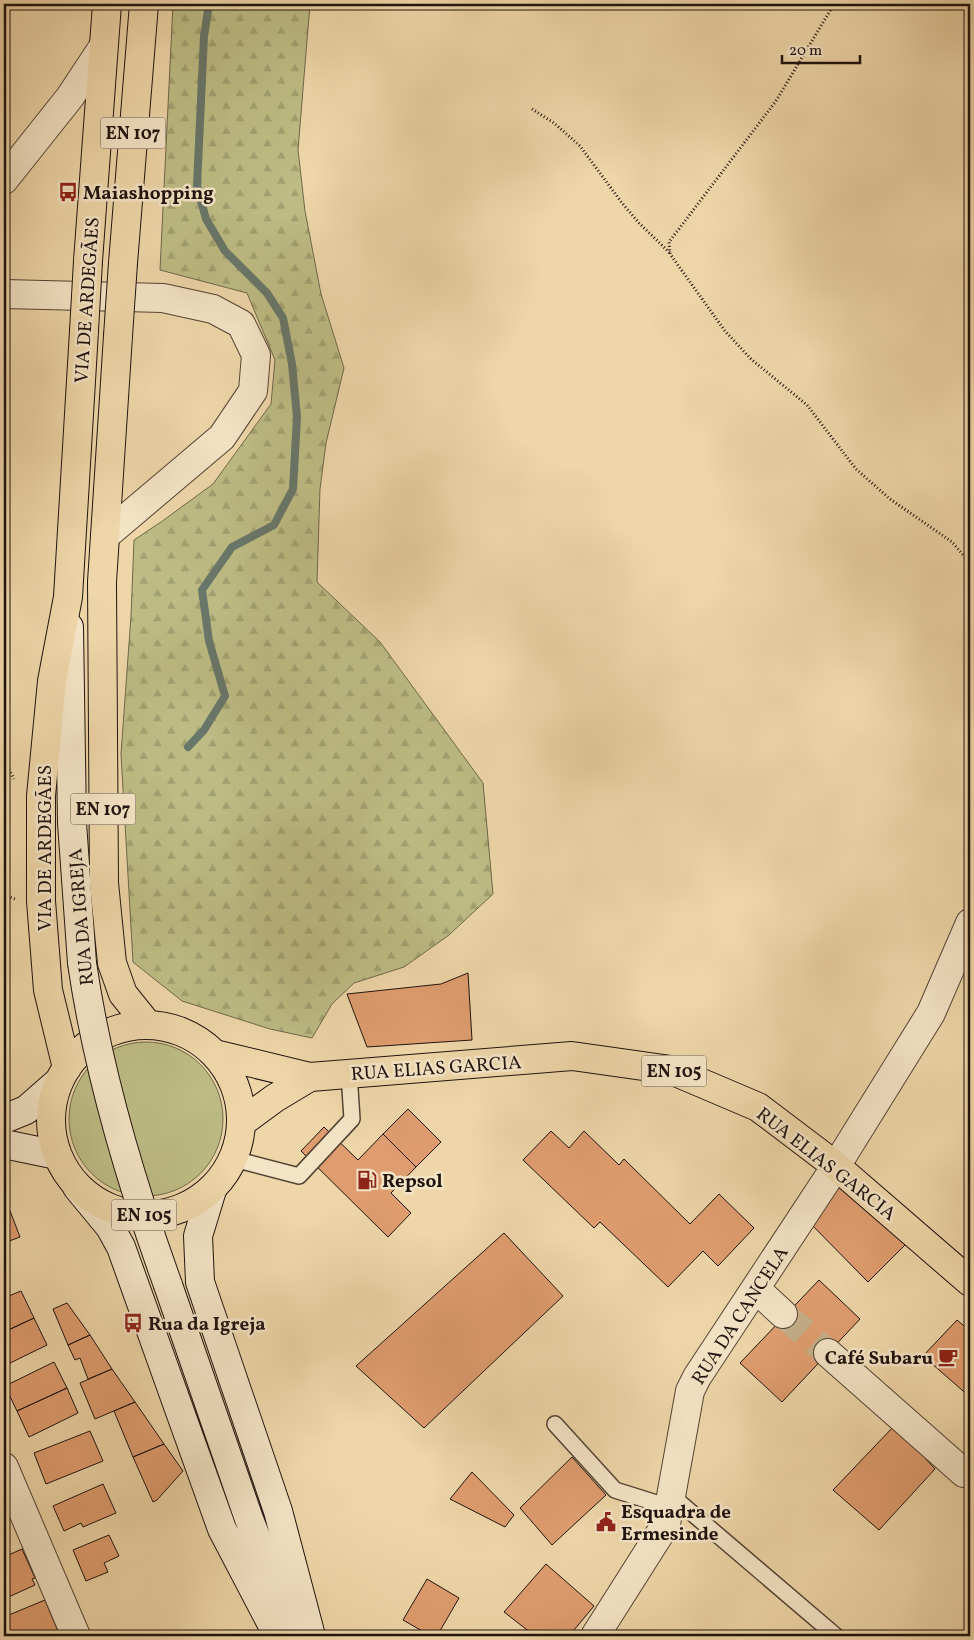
<svg xmlns="http://www.w3.org/2000/svg" width="974" height="1640" viewBox="0 0 974 1640" font-family="Vollkorn,serif">
<defs>
<pattern id="forest-firs" width="22" height="20" patternUnits="userSpaceOnUse" patternTransform="scale(1.25)"><rect width="22" height="20" fill="#bdbc84"/><path d="M5 1l3.5 6h-7zM16 11l3.5 6h-7z" fill="#a2a171"/></pattern>
</defs>
<rect width="100%" height="100%" fill="#eed6a8"/>
<filter id="stains"><feTurbulence type="fractalNoise" baseFrequency=".004" numOctaves="4"/><feColorMatrix values="0 0 0 0 .2 0 0 0 0 .09 0 0 0 0 .02 0 0 0 .5 -.17"/></filter>
<radialGradient id="worn" r=".72"><stop offset=".6" stop-color="#630" stop-opacity="0"/><stop offset="1" stop-color="#630" stop-opacity=".3"/></radialGradient>
<path fill="#bdbc84" stroke="#6e684a" d="M69 1119a77 77 0 1 1 154 0a77 77 0 1 1-154 0Z"/>
<path fill="url(#forest-firs)" stroke="#6e684a" d="M 173,4 L 310,4 L 298,150 L 305,211 L 321,294 L 344,368 L 326,443 L 320,489 L 317,582 L 380,642 L 483,783 L 493,894 L 449,935 L 404,967 L 354,983 L 332,1004 L 312,1038 L 270,1029 L 182,1001 L 133,962 L 121,754 L 131,616 L 134,540 L 161,522 L 213,484 L 271,404 L 275,360 L 247,293 L 160,270 Z"/>
<g fill="none" stroke-linecap="round" stroke-linejoin="round">
<path stroke="#68776a" stroke-width="8" d="M 188,747 L 204,730 L 225,696 L 209,641 L 202,590 L 232,547 L 274,525 L 293,489 L 297,417 L 292,364 L 283,318 L 267,293 L 225,251 L 206,219 L 197,186 L 204,36 L 209,4"/>
</g>
<path fill="#df9d6f" stroke="#1f130f" d="M 468,973 L 472,1040 L 367,1047 L 347,994 L 441,984 Z
M 408,1109 L 441,1142 L 416,1167 L 383,1134 Z
M 324,1127 L 358,1160 L 383,1134 L 416,1167 L 391,1193 L 411,1213 L 388,1237 L 301,1151 Z
M 551,1131 L 569,1148 L 584,1131 L 619,1165 L 624,1159 L 690,1224 L 719,1194 L 754,1228 L 718,1266 L 703,1251 L 668,1287 L 600,1222 L 594,1228 L 523,1160 Z
M 837,1178 L 909,1241 L 868,1282 L 808,1221 Z
M 4,1195 L 20,1237 L 4,1243 Z
M 504,1233 L 563,1296 L 424,1428 L 356,1366 Z
M 819,1280 L 860,1319 L 782,1402 L 740,1363 Z
M 21,1291 L 34,1318 L 4,1332 L 4,1298 Z
M 67,1303 L 90,1335 L 68,1345 L 53,1309 Z
M 34,1318 L 47,1345 L 4,1366 L 4,1332 Z
M 957,1320 L 970,1331 L 970,1397 L 923,1356 Z
M 90,1335 L 112,1369 L 88,1379 L 80,1358 L 75,1360 L 68,1345 Z
M 54,1362 L 67,1388 L 17,1411 L 5,1386 Z
M 112,1369 L 135,1402 L 95,1419 L 80,1383 Z
M 67,1388 L 78,1413 L 29,1437 L 17,1411 Z
M 135,1402 L 164,1444 L 133,1457 L 114,1411 Z
M 895,1425 L 935,1469 L 879,1530 L 833,1490 Z
M 90,1431 L 103,1461 L 46,1484 L 34,1453 Z
M 164,1444 L 183,1471 L 157,1500 L 153,1502 L 133,1457 Z
M 572,1457 L 606,1495 L 552,1545 L 520,1508 Z
M 472,1472 L 514,1515 L 505,1527 L 450,1499 Z
M 103,1484 L 116,1513 L 83,1527 L 81,1523 L 64,1531 L 53,1506 Z
M 109,1535 L 119,1556 L 104,1563 L 108,1572 L 86,1581 L 73,1550 Z
M 22,1549 L 35,1578 L 32,1579 L 35,1585 L 4,1599 L 4,1557 Z
M 546,1564 L 594,1606 L 569,1636 L 535,1636 L 504,1612 Z
M 427,1579 L 459,1598 L 437,1636 L 431,1636 L 403,1620 Z
M 45,1600 L 60,1636 L 4,1636 L 4,1617 Z"/>
<g fill="none" stroke-linecap="round" stroke-linejoin="round">
<path stroke="#c5af89" stroke-width="28" stroke-dasharray="28 14" stroke-linecap="butt" d="M 783,1314 L 828,1353"/>
<defs>
<path id="lane" d="M 234,1159 L 299,1176 L 352,1119 L 349,1074
M 555,1424 L 615,1490 L 669,1507
M 672,1496 L 836,1636"/>
<path id="street" d="M 4,180 L 70,97 L 103,47
M 4,294 L 163,298 L 213,309 L 241,324 L 256,355 L 253,391 L 222,437 L 105,536
M 756,1289 L 783,1314
M 828,1353 L 964,1473
M 4,1467 L 76,1636
M 595,1636 L 666,1524 L 690,1391 L 697,1377 L 836,1166 L 931,1013 L 970,923"/>
<path id="secondary" d="M 69,627 L 72,823 L 82,963
M 4,1119 L 26,1110 L 58,1082
M 4,1144 L 57,1155
M 77,1187 L 110,1227 L 121,1247 L 222,1529 L 278,1636
M 212,1190 L 198,1236 L 200,1282 L 278,1511 L 311,1636
M 168,1285 L 249,1519 L 286,1614 L 295,1633"/>
<path id="primary" d="M 88,261 L 107,4
M 123,263 L 144,4
M 118,336 L 102,582 L 104,883 L 112,963 L 123,994 L 148,1025
M51 1120a95 95 0 1 1 190 0a95 95 0 1 1-190 0Z
M 215,1054 L 310,1077 L 572,1056 L 671,1070 L 758,1107 L 836,1166 L 970,1282
M 67,1068 L 48,990 L 41,901 L 41,796 L 52,681 L 68,597 L 84,331
M 241,1123 L 275,1098 L 310,1077"/>
</defs>
<use href="#lane" stroke="#534435" stroke-width="18"/>
<use href="#street" stroke="#534435" stroke-width="30"/>
<use href="#secondary" stroke="#1f130f" stroke-width="30"/>
<use href="#primary" stroke="#1f130f" stroke-width="30"/>
<path stroke="#1f130f" stroke-width="3" stroke-dasharray="1 2.5" stroke-linecap="butt" d="M 834,4 L 776,101 L 669,242 L 670,254 L 725,331 L 751,359 L 807,405 L 856,469 L 890,499 L 952,542 L 970,563
M 532,109 L 554,123 L 580,146 L 622,203 L 639,223 L 670,253
M 4,760 L 14,779
M 4,895 L 15,899"/>
<use href="#lane" stroke="#f4e4c6" stroke-width="15"/>
<use href="#street" stroke="#f4e4c6" stroke-width="28"/>
<use href="#secondary" stroke="#f4e4c6" stroke-width="28"/>
<use href="#primary" stroke="#eed6a8" stroke-width="28"/>
<defs>
<path id="secondary-bridge" d="M 82,963 C 98,1073 130,1180 168,1285"/>
<path id="primary-bridge" d="M 84,331 L 88,261
M 118,336 L 123,263"/>
</defs>
<use href="#secondary-bridge" stroke="#1f130f" stroke-width="30" stroke-linecap="butt"/>
<use href="#primary-bridge" stroke="#1f130f" stroke-width="30" stroke-linecap="butt"/>
<use href="#secondary-bridge" stroke="#f4e4c6" stroke-width="28"/>
<use href="#primary-bridge" stroke="#eed6a8" stroke-width="28"/>
</g>
<defs>
<symbol id="bus-bare" viewBox="-9 -9 18 18"><path d="M-5-6H5V4H4V6H2V4H-2V6H-4V4H-5ZM-3.5-4V0h7V-4ZM-3.5 1.2v1.5H-2V1.2ZM2 1.2v1.5H3.5V1.2Z" fill="#8f2418" stroke="#f4e4c6" stroke-width="2.5" paint-order="stroke"/></symbol>
<symbol id="fuel-bare" viewBox="-9 -9 18 18"><path d="M-5.5-6h7V0h2V4h1.3V-2.5L3-4.5l.8-.8L6-3V5H2.5V1h-1V6h-7ZM-4.2-4.7v3.2H.2V-4.7Z" fill="#8f2418" stroke="#f4e4c6" stroke-width="2.5" paint-order="stroke"/></symbol>
<symbol id="cafe-bare" viewBox="-9 -9 18 18"><path d="M-5.5-4.5H6V0H3Q3 3.5 0 3.5H-2.5Q-5.5 3.5-5.5 0ZM3-3.2v2h1.7v-2ZM-6 4.5H4V6H-6Z" fill="#8f2418" stroke="#f4e4c6" stroke-width="2.5" paint-order="stroke"/></symbol>
<symbol id="civic-bare" viewBox="-9 -9 18 18"><path d="M-.6-6.5H3V-4.5H.6V-3L4-1V1h2V6H-6V1h2V-1L-.6-3ZM-1.2 2.5V6h2.4V2.5Z" fill="#8f2418" stroke="#f4e4c6" stroke-width="2.5" paint-order="stroke"/></symbol>
</defs>
<g fill-rule="evenodd">
<use href="#bus-bare" x="54" y="178" width="28" height="28"/>
<use href="#fuel-bare" x="353" y="1166" width="28" height="28"/>
<use href="#bus-bare" x="119" y="1309" width="28" height="28"/>
<use href="#cafe-bare" x="934" y="1343" width="28" height="28"/>
<use href="#civic-bare" x="592" y="1508" width="28" height="28"/>
</g>
<g text-anchor="middle" stroke-width="5" stroke-linejoin="round" paint-order="stroke">
<g fill="#f4e4c6" stroke="#5f5246" stroke-width="1">
<rect x="100.5" y="117.5" width="65" height="31" rx="4"/>
<rect x="70.5" y="793.5" width="65" height="31" rx="4"/>
<rect x="641.5" y="1055.5" width="65" height="31" rx="4"/>
<rect x="111.5" y="1199.5" width="65" height="31" rx="4"/>
</g>
<g font-size="18" font-weight="bold" fill="#1f130f">
<text x="133" y="139">EN 107</text>
<text x="103" y="815">EN 107</text>
<text x="674" y="1077">EN 105</text>
<text x="144" y="1221">EN 105</text>
</g>
<g font-size="19" font-weight="bold" fill="#1f130f" stroke="#f4e4c6" text-anchor="start">
<text x="83" y="199">Maiashopping</text>
<text x="382" y="1187">Repsol</text>
<text x="148" y="1330">Rua da Igreja</text>
<text x="933" y="1364" text-anchor="end">Café Subaru</text>
<text x="621" y="1518">Esquadra de<tspan x="621" dy="22">Ermesinde</tspan></text>
</g>
<g font-size="19" fill="#1f130f" stroke="#f4e4c6">
<text transform="translate(86 300) rotate(-86)" y="7">VIA DE ARDEGÃES</text>
<text transform="translate(44 848) rotate(-90)" y="7">VIA DE ARDEGÃES</text>
<text transform="translate(80 917) rotate(-95)" y="7">RUA DA IGREJA</text>
<text transform="translate(436 1067) rotate(-4)" y="7">RUA ELIAS GARCIA</text>
<text transform="translate(827 1163) rotate(38)" y="7">RUA ELIAS GARCIA</text>
<text transform="translate(739 1315) rotate(-57)" y="7">RUA DA CANCELA</text>
</g>
</g>
<rect width="974" height="1640" fill="none" stroke="#eed6a8" stroke-width="20"/>
<rect x="5" y="5" width="964" height="1630" fill="none" stroke="#1f130f" stroke-width="2.5"/>
<rect x="10" y="10" width="954" height="1620" fill="none" stroke="#1f130f"/>
<path d="M782 55v8h78v-8" fill="none" stroke="#1f130f" stroke-width="2.5"/>
<text x="789" y="55" font-size="15" fill="#1f130f" stroke="#f4e4c6" stroke-width="4" paint-order="stroke">20 m</text>
<rect width="100%" height="100%" filter="url(#stains)"/>
<rect width="100%" height="100%" fill="url(#worn)"/>
</svg>
